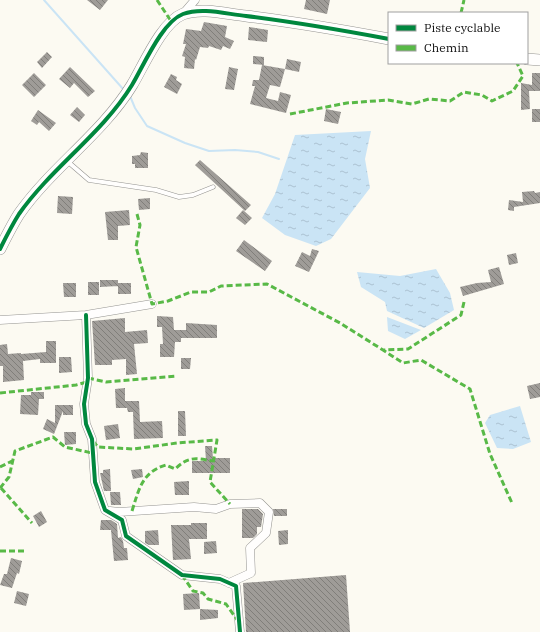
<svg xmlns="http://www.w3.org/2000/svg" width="540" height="632" viewBox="0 0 540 632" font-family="'IBM Plex Serif',serif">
<defs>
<pattern id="water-ripples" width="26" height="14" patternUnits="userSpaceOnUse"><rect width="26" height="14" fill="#cae4f5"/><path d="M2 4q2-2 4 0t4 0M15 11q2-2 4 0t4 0" fill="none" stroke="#acc2d1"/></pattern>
<pattern id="building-back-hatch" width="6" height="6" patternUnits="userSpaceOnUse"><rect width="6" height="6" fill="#9f9c98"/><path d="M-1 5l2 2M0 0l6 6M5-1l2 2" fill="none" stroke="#807e7a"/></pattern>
</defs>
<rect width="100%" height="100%" fill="#fcfaf2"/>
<path fill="url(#water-ripples)" d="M 371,131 L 365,159 L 370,188 L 331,239 L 316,246 L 285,235 L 262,218 L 275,194 L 295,135 Z
M 436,269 L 450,293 L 454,310 L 424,328 L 387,311 L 385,302 L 361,287 L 357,272 L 400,276 Z
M 387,317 L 421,330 L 405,339 L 388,331 Z
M 520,406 L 531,442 L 513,449 L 497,448 L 485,423 L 490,415 Z"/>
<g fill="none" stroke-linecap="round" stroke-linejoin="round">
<path stroke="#cae4f5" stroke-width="2" d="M 44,0 L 124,90
M 130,96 L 135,108 L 147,126 L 185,143 L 209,151 L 235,150 L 258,152 L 279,159"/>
</g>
<path fill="url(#building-back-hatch)" d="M 87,0 L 108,0 L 100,10 Z
M 306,0 L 330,0 L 327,14 L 304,9 Z
M 204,22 L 227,26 L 225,37 L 234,41 L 230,49 L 223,46 L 221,50 L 209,46 L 208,48 L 200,47 L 196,60 L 195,59 L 194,69 L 184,68 L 185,57 L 182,56 L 186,44 L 183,44 L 186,29 L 201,31 Z
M 249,27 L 268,30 L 267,42 L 248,40 Z
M 47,52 L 52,57 L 42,68 L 37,62 Z
M 253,56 L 264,57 L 264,65 L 253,64 Z
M 287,59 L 301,62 L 299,72 L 285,69 Z
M 262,65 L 285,69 L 280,87 L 270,85 L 266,98 L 278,101 L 280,92 L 291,95 L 286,113 L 250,104 L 255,86 L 252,86 L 253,80 L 259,80 Z
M 70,67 L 95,91 L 88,97 L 74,83 L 70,88 L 59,79 Z
M 229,67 L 238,69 L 234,90 L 225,89 Z
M 34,73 L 46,85 L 34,97 L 22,85 Z
M 532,73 L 540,73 L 540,91 L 529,91 L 530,109 L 521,110 L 521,83 L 532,85 Z
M 171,74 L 177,77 L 176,80 L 182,84 L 177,94 L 164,87 Z
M 77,107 L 85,115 L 79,122 L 70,115 Z
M 326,109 L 341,112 L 338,124 L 324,121 Z
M 532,109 L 540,109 L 540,122 L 532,122 Z
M 38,110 L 56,123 L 49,131 L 39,122 L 37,125 L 31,121 Z
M 141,152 L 148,153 L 148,168 L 135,168 L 135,164 L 132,164 L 132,156 L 140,155 Z
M 200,160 L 251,205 L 245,211 L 195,165 Z
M 534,191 L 535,193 L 540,192 L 540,203 L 514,207 L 514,211 L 508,210 L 509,200 L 523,202 L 522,192 Z
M 58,196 L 73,197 L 72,214 L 57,213 Z
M 150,198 L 150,209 L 139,210 L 138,199 Z
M 129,210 L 130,225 L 118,226 L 118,240 L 108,240 L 105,212 Z
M 243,210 L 252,218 L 245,225 L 236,218 Z
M 244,240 L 272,261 L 265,271 L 236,251 Z
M 312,249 L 319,251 L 309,272 L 295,266 L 302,252 L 310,256 Z
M 516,253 L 518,263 L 509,265 L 507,255 Z
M 499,267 L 504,284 L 463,296 L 460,287 L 477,283 L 491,282 L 488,270 Z
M 100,280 L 118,280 L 118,286 L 100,287 Z
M 88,282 L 99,282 L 99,295 L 88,295 Z
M 63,283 L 76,283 L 76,297 L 64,297 Z
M 118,283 L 131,283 L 131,294 L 118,294 Z
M 157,316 L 173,317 L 174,330 L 186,330 L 186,323 L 217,325 L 217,338 L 181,338 L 181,342 L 175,342 L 174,357 L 160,357 L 160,344 L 163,344 L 162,327 L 157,327 Z
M 125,318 L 125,332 L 147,330 L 148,343 L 134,344 L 137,374 L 126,375 L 126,359 L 112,360 L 112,365 L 95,365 L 92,321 Z
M 46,341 L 56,341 L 56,363 L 40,363 L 40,359 L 23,361 L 24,380 L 3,382 L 3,366 L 0,366 L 0,345 L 7,344 L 8,354 L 21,353 L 21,354 L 46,352 Z
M 59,357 L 71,357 L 72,372 L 59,373 Z
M 181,358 L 191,358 L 190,369 L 181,369 Z
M 540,383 L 540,397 L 530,399 L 527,386 Z
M 125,388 L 125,401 L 139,401 L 140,422 L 162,421 L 163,438 L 134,439 L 133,412 L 128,412 L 127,408 L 116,408 L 115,389 Z
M 31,392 L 44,392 L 44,399 L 39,399 L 38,415 L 20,414 L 21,395 L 31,395 Z
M 55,405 L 73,405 L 73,415 L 63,415 L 63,411 L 54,434 L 43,429 L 47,419 L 55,423 Z
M 178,411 L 185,411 L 186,436 L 178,436 Z
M 118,424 L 120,438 L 106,440 L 104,426 Z
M 64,432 L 76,432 L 76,444 L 65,445 Z
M 205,446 L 212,446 L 213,458 L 230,458 L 230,473 L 192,473 L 192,461 L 206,461 Z
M 110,469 L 111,491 L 104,491 L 100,473 L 103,473 L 103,470 Z
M 142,469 L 143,477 L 133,479 L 131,470 Z
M 189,481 L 189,495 L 175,495 L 174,482 Z
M 110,492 L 120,492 L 121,505 L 111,505 Z
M 242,509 L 258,509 L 263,514 L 261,527 L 257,527 L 257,534 L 253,538 L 242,538 Z
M 273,509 L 287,509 L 287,516 L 274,516 Z
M 41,511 L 47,522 L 39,527 L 33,516 Z
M 101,520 L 111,520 L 117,524 L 118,538 L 121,537 L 123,541 L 124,548 L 127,548 L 128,560 L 114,561 L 111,530 L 100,530 Z
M 191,523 L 207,523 L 207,539 L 189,539 L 191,559 L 173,560 L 171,525 L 191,525 Z
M 158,530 L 159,545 L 149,545 L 145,543 L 145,531 Z
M 288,530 L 288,544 L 279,545 L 278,531 Z
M 216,541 L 217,553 L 204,554 L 204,542 Z
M 11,558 L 22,561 L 19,574 L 17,573 L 12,588 L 0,585 L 4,574 L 7,574 Z
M 346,575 L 350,632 L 246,632 L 243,583 Z
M 17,591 L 29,594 L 26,606 L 14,603 Z
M 199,593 L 200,609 L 184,610 L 183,594 Z
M 200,609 L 218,610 L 218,618 L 200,620 Z"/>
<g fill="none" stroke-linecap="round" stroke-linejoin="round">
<defs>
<path id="service" d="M 67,161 L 89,180 L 156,190 L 179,197 L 193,195 L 213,187"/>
<path id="minor" d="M 183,14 L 195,0
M 86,315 L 88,378 L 84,404 L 86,424 L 92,439 L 95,482 L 105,510 L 122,520 L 126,536 L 182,575 L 220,579 L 236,586 L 240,632
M 0,320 L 86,315 L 152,304
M 110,511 L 119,512 L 194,507 L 216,509 L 230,504 L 260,503 L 269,512 L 266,533 L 250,548 L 251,573 L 229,583"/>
<path id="tertiary" d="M 527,59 L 540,60
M 0,249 C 6,237 12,225 19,214 C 52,167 102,134 132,85 C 144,65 162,22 183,14 C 202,7 226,14 246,16 C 294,22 341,30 389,39"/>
</defs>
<use href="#service" stroke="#959491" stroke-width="5"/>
<use href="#minor" stroke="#959491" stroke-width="9"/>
<use href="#tertiary" stroke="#959491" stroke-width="12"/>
<use href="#service" stroke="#fffefd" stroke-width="4"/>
<use href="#minor" stroke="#fffefd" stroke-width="8"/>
<use href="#tertiary" stroke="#fffefd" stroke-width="11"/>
<path stroke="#58b947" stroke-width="3" stroke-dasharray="6 3" stroke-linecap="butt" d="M 157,0 L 171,21
M 461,13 L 464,0
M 290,114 L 347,103 L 388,100 L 412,104 L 429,99 L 450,101 L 464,92 L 482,95 L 492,101 L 513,91 L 523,76 L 517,63
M 137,214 L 140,225 L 136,247 L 152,304 L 168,301 L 191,292 L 209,292 L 221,286 L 267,284 L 340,323 L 383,350
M 464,302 L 461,315 L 408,349 L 383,350 L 403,363 L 421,360 L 470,389 L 490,454 L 512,503
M 88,378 L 106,382 L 176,376
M 0,393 L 76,385 L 87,382
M 93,441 L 98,447 L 134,449 L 177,443 L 217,440 L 210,482 L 230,504
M 0,467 L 12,461
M 0,488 L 9,477 L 15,451 L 53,437 L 65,447 L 92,453
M 1,488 L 32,523
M 132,511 C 139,489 142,472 166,465 L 175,469 C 189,456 195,458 213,461
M 0,551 L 24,551
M 182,575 L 193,591 L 203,593 L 208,599 L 226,604 L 238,621"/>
<defs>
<path id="cycleway" d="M 0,249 C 6,237 12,225 19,214 C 52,167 102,134 132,85 C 144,65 162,22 183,14 C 202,7 226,14 246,16 C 294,22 341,30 389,39
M 86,315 L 88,378 L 84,404 L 86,424 L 92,439 L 95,482 L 105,510 L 122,520 L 126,536 L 182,575 L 220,579 L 236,586 L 240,632"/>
</defs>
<use href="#cycleway" stroke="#fff" stroke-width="6"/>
<use href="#cycleway" stroke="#00873e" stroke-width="4"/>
</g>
<rect x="388" y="12" width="140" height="52" fill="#ffffff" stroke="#9f9f9f"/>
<rect x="396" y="25" width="20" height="6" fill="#00873e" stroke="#9f9f9f"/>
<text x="424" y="32" font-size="12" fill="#0e0e0e">Piste cyclable</text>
<rect x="396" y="45" width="20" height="6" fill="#58b947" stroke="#9f9f9f"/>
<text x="424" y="52" font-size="12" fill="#0e0e0e">Chemin</text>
</svg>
